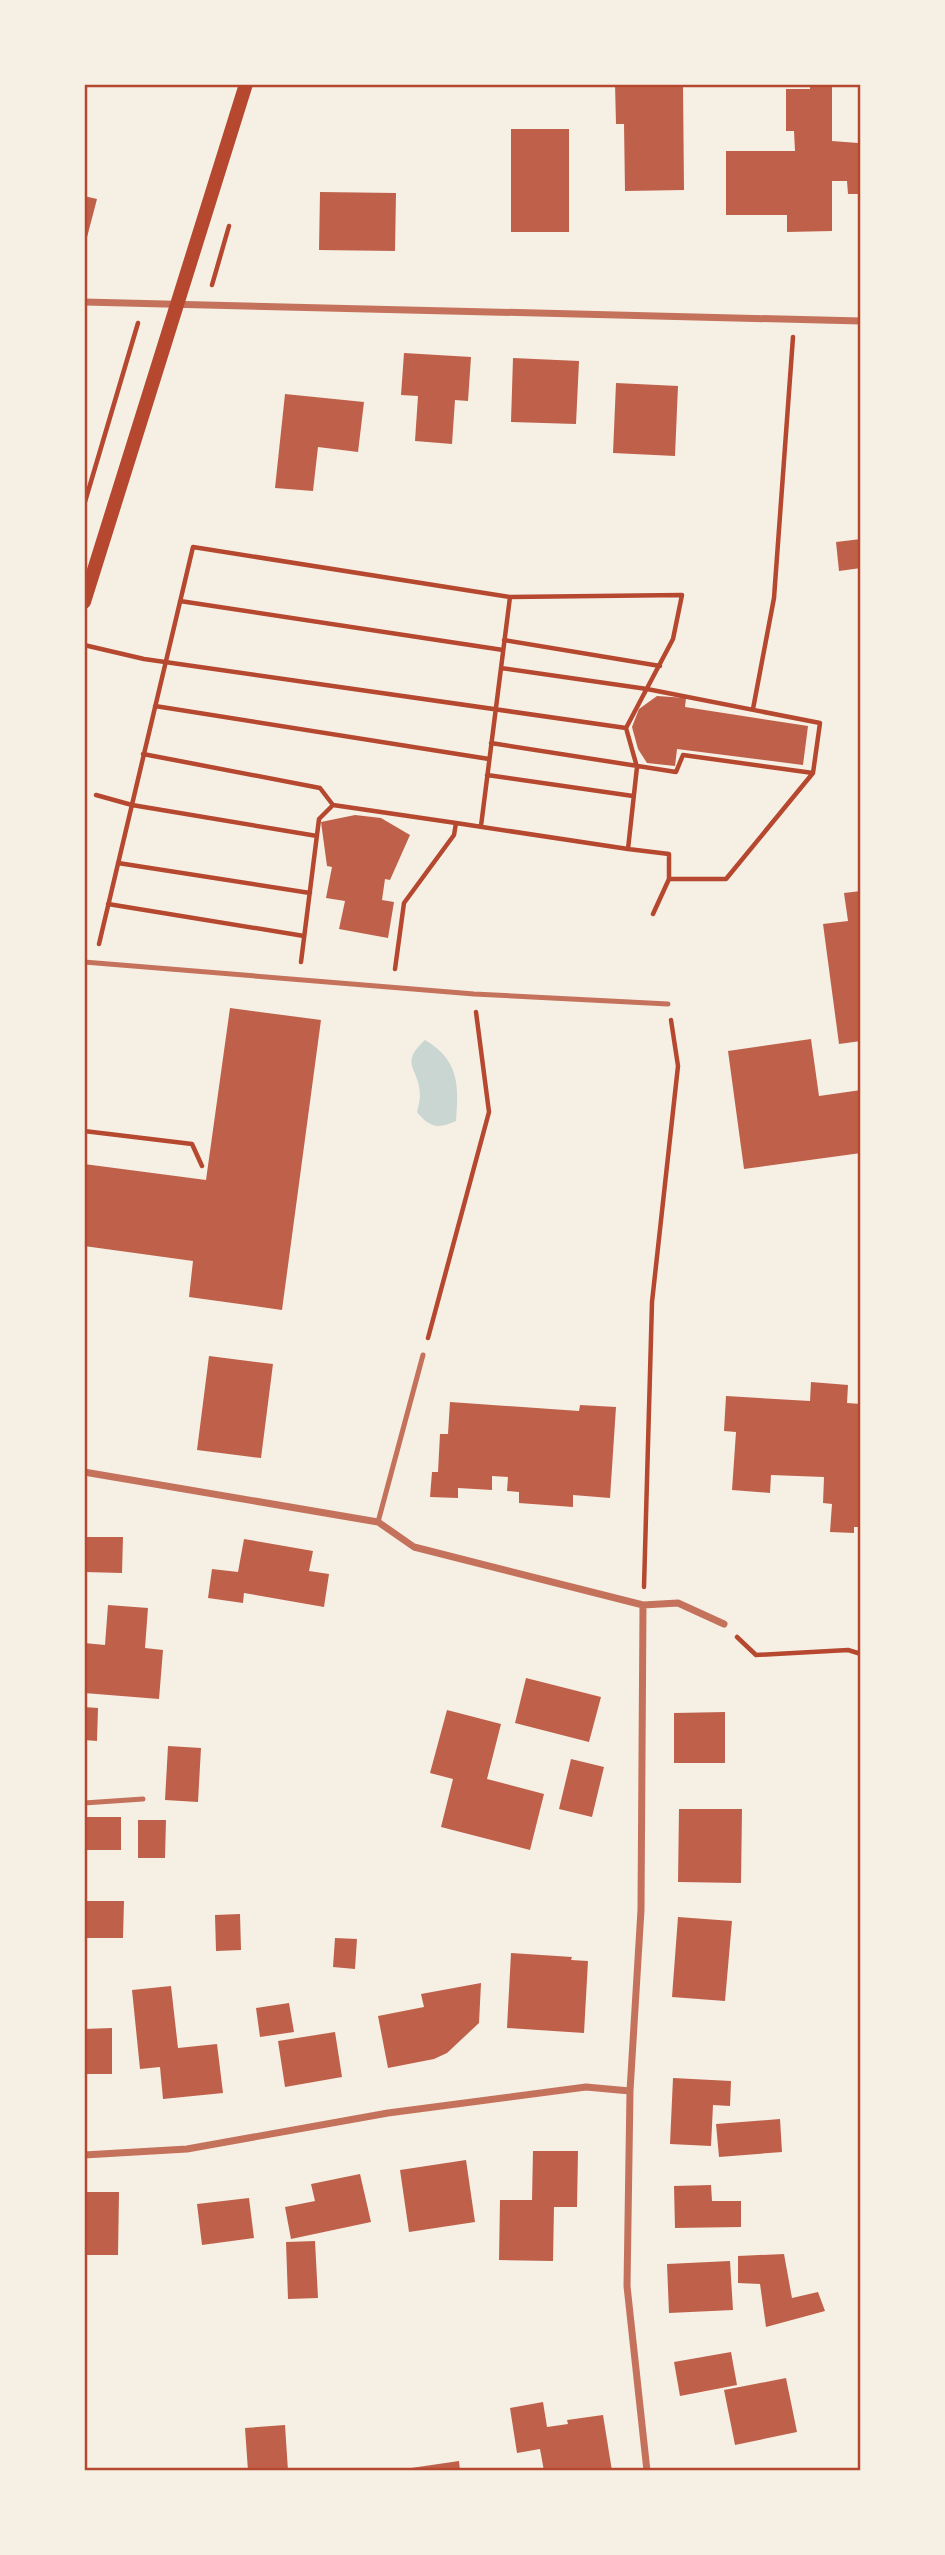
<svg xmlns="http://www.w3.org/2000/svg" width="945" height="2555" viewBox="0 0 945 2555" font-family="'IBM Plex Sans',sans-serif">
<rect width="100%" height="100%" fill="#f6efe4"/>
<path fill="#c9d6d2" d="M 425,1040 C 459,1060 459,1085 456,1121 C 438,1129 430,1128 417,1112 C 418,1107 420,1101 420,1095 C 420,1068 398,1065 425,1040 Z"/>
<path fill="#bf614a" d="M 615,84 L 683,84 L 684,190 L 625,191 L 624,124 L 616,124 Z
M 810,84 L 832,84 L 832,141 L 858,143 L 858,110 L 861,110 L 861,194 L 848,194 L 847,181 L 832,181 L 832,231 L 787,232 L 787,215 L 726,215 L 726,151 L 795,151 L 794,131 L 786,131 L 786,89 L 810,89 Z
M 511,129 L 569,129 L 569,232 L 511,232 Z
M 320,192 L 396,193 L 395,251 L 319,250 Z
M 84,196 L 97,199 L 85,245 L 84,245 Z
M 404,353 L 471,357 L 468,401 L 455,400 L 452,444 L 415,441 L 418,396 L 401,395 Z
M 513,358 L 579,361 L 576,424 L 511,422 Z
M 616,383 L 678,386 L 675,456 L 613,453 Z
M 285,394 L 364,402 L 358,452 L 318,447 L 313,491 L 275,488 Z
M 861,539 L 861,568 L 839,571 L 836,542 Z
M 657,696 L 686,698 L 685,707 L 808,726 L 803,765 L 677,749 L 675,766 L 647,763 L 638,749 L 632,727 L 639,709 Z
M 355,815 L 381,818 L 410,835 L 390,880 L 385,879 L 382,900 L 394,902 L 388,938 L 339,929 L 345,901 L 326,898 L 332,867 L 327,866 L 321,822 Z
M 861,891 L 861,1041 L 839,1044 L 823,924 L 848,921 L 844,893 Z
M 230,1008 L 321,1020 L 282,1310 L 189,1297 L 193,1261 L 84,1246 L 84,1164 L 206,1180 Z
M 811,1039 L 819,1096 L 861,1090 L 861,1153 L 744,1169 L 728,1051 Z
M 209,1356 L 273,1364 L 261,1458 L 197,1450 Z
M 811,1382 L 848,1385 L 847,1403 L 861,1404 L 861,1527 L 854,1527 L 854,1533 L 830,1532 L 832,1504 L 823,1503 L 824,1477 L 771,1475 L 770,1493 L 732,1490 L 736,1432 L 724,1431 L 726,1396 L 810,1401 Z
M 450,1402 L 579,1411 L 580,1405 L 616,1407 L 610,1498 L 573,1495 L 573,1507 L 519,1503 L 519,1492 L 507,1491 L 508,1477 L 492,1476 L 492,1490 L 458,1488 L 458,1498 L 430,1497 L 432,1472 L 438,1472 L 440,1434 L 448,1434 Z
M 84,1537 L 123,1537 L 122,1573 L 84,1572 Z
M 244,1539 L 313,1551 L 309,1571 L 329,1574 L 324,1607 L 244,1593 L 243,1603 L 208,1598 L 212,1569 L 238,1572 Z
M 108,1605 L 148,1608 L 145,1648 L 163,1650 L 159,1699 L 84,1693 L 84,1643 L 105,1645 Z
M 526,1678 L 601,1697 L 589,1742 L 515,1723 Z
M 84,1707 L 98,1708 L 97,1741 L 84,1740 Z
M 447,1710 L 501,1724 L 487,1779 L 544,1794 L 530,1850 L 441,1827 L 453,1779 L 430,1773 Z
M 725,1712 L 725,1763 L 674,1763 L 674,1713 Z
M 168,1746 L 201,1748 L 198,1802 L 165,1800 Z
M 571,1759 L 604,1767 L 592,1817 L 559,1809 Z
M 679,1809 L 742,1809 L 741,1883 L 678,1882 Z
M 86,1817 L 121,1817 L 121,1850 L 84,1850 L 84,1824 L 86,1824 Z
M 138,1820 L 166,1820 L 165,1858 L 138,1858 Z
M 84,1901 L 124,1901 L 123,1938 L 84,1938 Z
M 240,1914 L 241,1950 L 216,1951 L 215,1915 Z
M 678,1917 L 732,1921 L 725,2001 L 672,1997 Z
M 335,1938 L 357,1939 L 355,1969 L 333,1967 Z
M 511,1953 L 572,1957 L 571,1960 L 588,1961 L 584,2033 L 507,2028 Z
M 481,1983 L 479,2023 L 447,2053 L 434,2059 L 388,2068 L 378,2016 L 424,2007 L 421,1994 Z
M 171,1986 L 178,2048 L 217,2044 L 223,2093 L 163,2099 L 160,2067 L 140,2069 L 132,1990 Z
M 289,2003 L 294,2032 L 260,2037 L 256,2008 Z
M 112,2028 L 112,2074 L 84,2074 L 84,2029 Z
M 335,2032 L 342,2077 L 285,2087 L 278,2041 Z
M 673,2078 L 731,2081 L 730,2106 L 713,2105 L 711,2146 L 670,2144 Z
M 780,2119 L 782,2152 L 719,2157 L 716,2124 Z
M 533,2151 L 578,2151 L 577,2207 L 554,2207 L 553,2261 L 499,2260 L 500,2200 L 532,2200 Z
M 466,2160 L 475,2222 L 409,2232 L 400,2170 Z
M 360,2174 L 371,2222 L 291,2239 L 285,2207 L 315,2201 L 311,2184 Z
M 711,2185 L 712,2201 L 741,2201 L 741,2227 L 675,2228 L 674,2186 Z
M 84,2192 L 119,2192 L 118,2255 L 84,2255 Z
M 249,2198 L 254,2238 L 202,2245 L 197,2204 Z
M 315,2241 L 318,2298 L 288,2299 L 286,2242 Z
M 784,2254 L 792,2298 L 818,2292 L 825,2311 L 766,2327 L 760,2284 L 738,2283 L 738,2256 Z
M 730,2261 L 733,2310 L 669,2313 L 667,2264 Z
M 731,2352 L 737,2385 L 680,2396 L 674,2362 Z
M 786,2378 L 797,2432 L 735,2445 L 724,2390 Z
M 543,2402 L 547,2427 L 568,2424 L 567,2420 L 603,2415 L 612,2471 L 544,2471 L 540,2449 L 517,2453 L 510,2408 Z
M 285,2425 L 288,2471 L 248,2471 L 245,2428 Z
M 459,2461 L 460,2471 L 411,2471 L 411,2468 Z"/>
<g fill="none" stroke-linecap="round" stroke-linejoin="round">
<path stroke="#b5482f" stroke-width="4.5" d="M 212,285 L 229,226
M 84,505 L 138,323
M 180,601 L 503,650
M 504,640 L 660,666
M 84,645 L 144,659 L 626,728
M 501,668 L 647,689 L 820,723 L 813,773 L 726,879 L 669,879
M 155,706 L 489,759
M 753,709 L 774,598 L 793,337
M 491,743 L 676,772 L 683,755 L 813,773
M 143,754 L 320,788 L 333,805
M 487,775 L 633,796
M 96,795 L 132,805 L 317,836
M 481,826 L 510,597
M 628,849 L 669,854 L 669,879 L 653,914
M 118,863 L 310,893
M 108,904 L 304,936
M 99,944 L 193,547 L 510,597 L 682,595 L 673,639 L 626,728 L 637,767 L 628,849 L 456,823 L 454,835 L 404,903 L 395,969
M 301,962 L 319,819 L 333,805 L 456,823
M 84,1131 L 192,1144 L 202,1166
M 428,1338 L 489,1112 L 476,1012
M 644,1587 L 652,1302 L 678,1066 L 671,1020
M 737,1637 L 756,1655 L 848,1650 L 861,1654"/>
<path stroke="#c5725c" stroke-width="5" d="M 84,962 L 474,994 L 668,1004
M 378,1522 L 423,1355
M 84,1803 L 143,1799"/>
<path stroke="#c5725c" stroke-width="7" d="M 84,302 L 861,321
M 84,1472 L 378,1522 L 414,1547 L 643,1605 L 678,1603 L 724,1624
M 643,1605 L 641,1910 L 630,2091 L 627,2286 L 647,2471
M 84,2155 L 187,2149 L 388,2113 L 586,2087 L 630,2091"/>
<path stroke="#b5482f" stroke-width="14" d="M 84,602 L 246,84"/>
</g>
<rect width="945" height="2555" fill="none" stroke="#f6efe4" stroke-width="172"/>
<rect x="86" y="86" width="773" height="2383" fill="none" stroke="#b5482f" stroke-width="2.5"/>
</svg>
